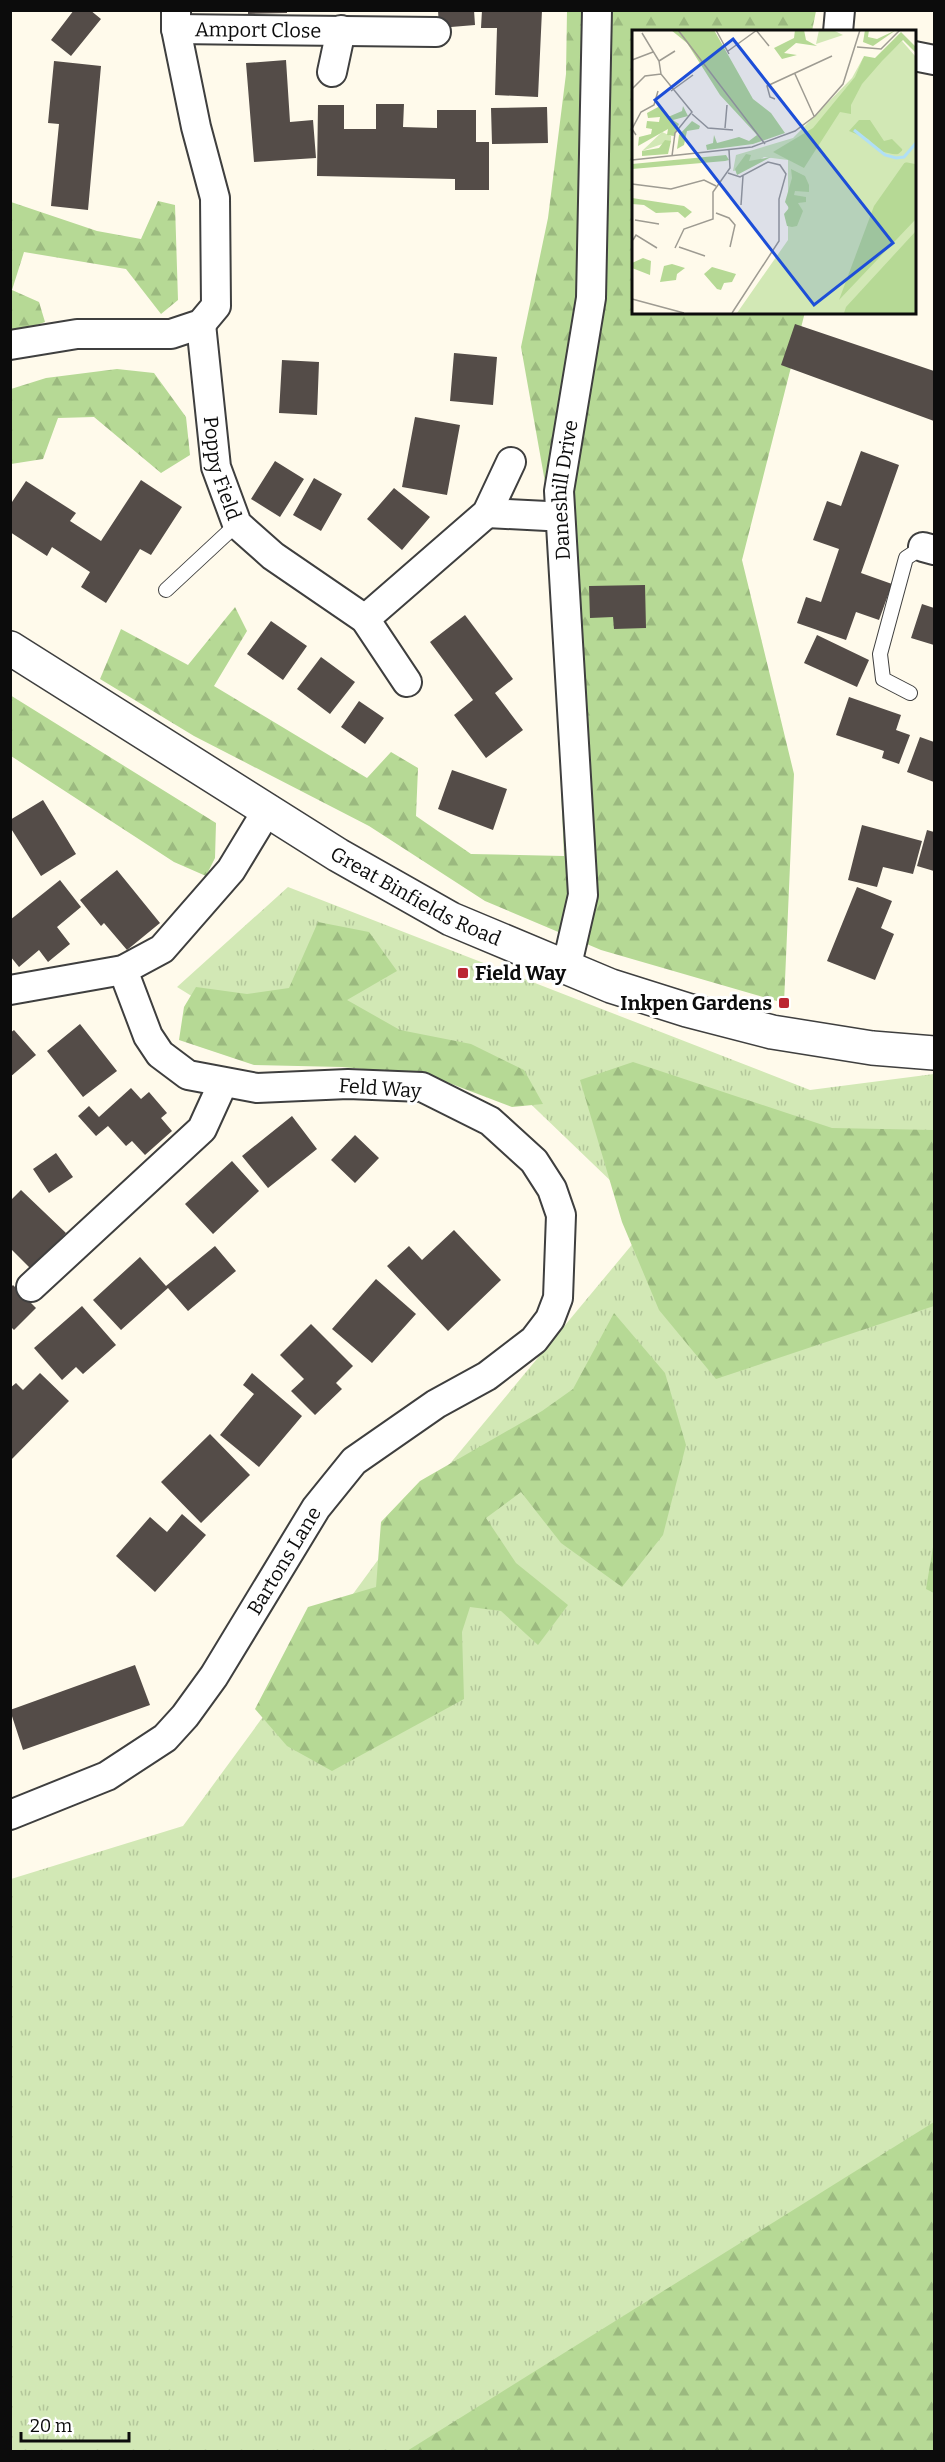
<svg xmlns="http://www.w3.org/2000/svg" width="945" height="2462" viewBox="0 0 945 2462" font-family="Bitter,serif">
<defs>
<pattern id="grass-tufts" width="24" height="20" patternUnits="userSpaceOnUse" patternTransform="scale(1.5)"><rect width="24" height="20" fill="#d2e8b5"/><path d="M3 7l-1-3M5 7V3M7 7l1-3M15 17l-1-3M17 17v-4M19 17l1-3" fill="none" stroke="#b3c69a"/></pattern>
<pattern id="forest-firs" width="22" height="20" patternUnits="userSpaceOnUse" patternTransform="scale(1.5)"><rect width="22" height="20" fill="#b6d995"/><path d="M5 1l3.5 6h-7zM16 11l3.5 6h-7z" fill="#9bb97f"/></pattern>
</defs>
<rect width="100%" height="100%" fill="#fffaeb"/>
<path fill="url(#grass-tufts)" d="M 288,887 L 810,1090 L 934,1074 L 934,2451 L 11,2452 L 11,1879 L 183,1826 L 438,1478 L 645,1229 L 642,1211 L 486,1061 L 271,1045 L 177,987 Z"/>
<path fill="url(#forest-firs)" d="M 567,11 L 816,11 L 812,31 L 633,32 L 633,312 L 805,312 L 742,560 L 794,774 L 784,1003 L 601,950 L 485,901 L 369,826 L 194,736 L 100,679 L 121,629 L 188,665 L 235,607 L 247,631 L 214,686 L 367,778 L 391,752 L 418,768 L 416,816 L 471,854 L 564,856 L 548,499 L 521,347 L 548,218 L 566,74 Z
M 158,201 L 175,205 L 178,300 L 161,314 L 126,269 L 24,252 L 12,290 L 39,302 L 45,322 L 11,334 L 11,202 L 97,231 L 141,239 Z
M 117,369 L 154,373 L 186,417 L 190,455 L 161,473 L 94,417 L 58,418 L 43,459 L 11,464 L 11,389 L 46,378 Z
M 10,695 L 216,823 L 215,858 L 206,876 L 174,862 L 11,756 Z
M 318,922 L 369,932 L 397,971 L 347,1000 L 400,1030 L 471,1044 L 524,1070 L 543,1104 L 512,1107 L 428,1075 L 342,1067 L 254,1065 L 179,1040 L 184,1007 L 196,987 L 247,994 L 289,988 Z
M 633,1062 L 832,1128 L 934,1130 L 934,1306 L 716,1379 L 659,1310 L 622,1222 L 580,1080 Z
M 614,1313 L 665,1373 L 686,1445 L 663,1535 L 622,1587 L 561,1543 L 521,1492 L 486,1518 L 516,1563 L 568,1605 L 538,1645 L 501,1611 L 470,1607 L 462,1632 L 464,1699 L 332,1771 L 287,1746 L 255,1709 L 308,1607 L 376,1587 L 381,1522 L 420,1481 L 542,1411 L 573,1389 Z
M 934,1541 L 934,1593 L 926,1589 Z
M 934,2122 L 934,2451 L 407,2451 Z"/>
<path fill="#544c48" d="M 74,10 L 90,10 L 101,19 L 71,56 L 51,40 Z
M 248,10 L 287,10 L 287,13 L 248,14 Z
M 438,10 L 474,10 L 475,25 L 439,28 Z
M 482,10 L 542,10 L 538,97 L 495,95 L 497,28 L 481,28 Z
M 286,60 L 290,122 L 313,120 L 316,158 L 254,162 L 246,63 Z
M 54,61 L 101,66 L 88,210 L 51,206 L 59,124 L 48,123 Z
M 376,104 L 404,104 L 403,127 L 437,128 L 437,110 L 476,110 L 476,142 L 489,142 L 489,190 L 455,190 L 455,179 L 317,176 L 318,105 L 344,105 L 344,129 L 376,129 Z
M 547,107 L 548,143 L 492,144 L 491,108 Z
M 795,324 L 934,371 L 934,421 L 781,365 Z
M 454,353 L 497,357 L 493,405 L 450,401 Z
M 282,360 L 319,362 L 317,415 L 279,413 Z
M 415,417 L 460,425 L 447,495 L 402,487 Z
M 861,451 L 899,465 L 861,573 L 892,584 L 879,620 L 856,612 L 846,640 L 797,623 L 806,597 L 821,602 L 839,549 L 813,540 L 827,501 L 841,506 Z
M 275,461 L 304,479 L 280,517 L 251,499 Z
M 314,478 L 342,494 L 321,531 L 293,515 Z
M 141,480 L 182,507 L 151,555 L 140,549 L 106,603 L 81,587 L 90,572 L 52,547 L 47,556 L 10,532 L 10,505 L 26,481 L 76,513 L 70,521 L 101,541 Z
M 394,488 L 430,517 L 402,550 L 367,519 Z
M 645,585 L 646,628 L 614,629 L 613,617 L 590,618 L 589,586 Z
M 922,604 L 934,608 L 934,645 L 911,638 Z
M 465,615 L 513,679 L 495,693 L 523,730 L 486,758 L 454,715 L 473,700 L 430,642 Z
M 271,621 L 307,646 L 283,680 L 247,654 Z
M 817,635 L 869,660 L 857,687 L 804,663 Z
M 321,657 L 355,682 L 330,714 L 297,689 Z
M 849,697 L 901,715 L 896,730 L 910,735 L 899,764 L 882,758 L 884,751 L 836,735 Z
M 359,701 L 384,718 L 365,744 L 341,727 Z
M 920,737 L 934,742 L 934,782 L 907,772 Z
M 452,770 L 507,789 L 493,830 L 438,809 Z
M 43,800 L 76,854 L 41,876 L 10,827 L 10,820 Z
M 862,825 L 922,841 L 913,874 L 883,867 L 877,887 L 848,880 Z
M 927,830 L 934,832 L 934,871 L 917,866 Z
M 117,870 L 160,923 L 127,950 L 104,923 L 101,926 L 80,900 Z
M 60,880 L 81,907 L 57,927 L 70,944 L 48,962 L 39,950 L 19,967 L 10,956 L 10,920 Z
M 857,887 L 892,901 L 881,928 L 894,934 L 875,980 L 827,961 Z
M 80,1024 L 117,1071 L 83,1097 L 47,1051 Z
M 14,1030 L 36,1055 L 10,1077 L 10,1033 Z
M 131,1088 L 141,1099 L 149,1092 L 167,1113 L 161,1118 L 172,1131 L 145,1155 L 132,1141 L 126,1146 L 108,1126 L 96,1136 L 78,1116 L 89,1106 L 99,1117 Z
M 292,1116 L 317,1149 L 268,1188 L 242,1156 Z
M 355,1135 L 379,1158 L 355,1183 L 331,1160 Z
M 56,1153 L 73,1177 L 49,1193 L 33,1169 Z
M 232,1161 L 259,1191 L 213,1234 L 185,1204 Z
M 21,1190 L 66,1233 L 31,1269 L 10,1248 L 10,1201 Z
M 454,1230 L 501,1280 L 448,1331 L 387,1266 L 409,1246 L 422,1260 Z
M 215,1246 L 236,1271 L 188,1311 L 168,1288 L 121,1330 L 93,1300 L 140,1257 L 166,1286 Z
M 376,1279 L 416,1314 L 372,1363 L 332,1329 Z
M 13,1285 L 36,1308 L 14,1330 L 10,1326 L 10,1288 Z
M 82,1306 L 116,1345 L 83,1374 L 76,1367 L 62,1380 L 34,1348 Z
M 311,1324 L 353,1366 L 336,1383 L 342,1389 L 315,1415 L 291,1391 L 304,1379 L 280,1355 Z
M 40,1373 L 69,1401 L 10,1461 L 10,1388 L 16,1383 L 23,1390 Z
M 252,1373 L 302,1416 L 259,1467 L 220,1435 L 254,1394 L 243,1385 Z
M 210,1434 L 250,1475 L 201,1523 L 161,1482 Z
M 182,1514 L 206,1535 L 155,1592 L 116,1556 L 150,1517 L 167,1532 Z
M 135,1665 L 150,1705 L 23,1750 L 10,1710 Z"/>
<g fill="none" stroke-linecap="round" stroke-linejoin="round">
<defs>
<path id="service" d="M 166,590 L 237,524
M 910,693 L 883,679 L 880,654 L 906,558 L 923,547"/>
<g id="minor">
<path id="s1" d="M 176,29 L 436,32"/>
<path d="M 838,32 L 840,10"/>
<path d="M 914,56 L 934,60"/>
<path d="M 332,72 L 341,30"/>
<path id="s2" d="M 201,324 L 216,467 L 237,524 L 273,556 L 365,619 L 407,682"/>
<path d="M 10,345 L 77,334 L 171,334 L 201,324 L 216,306 L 215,198 L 196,127 L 176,29 L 176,10"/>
<path d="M 487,513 L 547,516"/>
<path d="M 923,547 L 934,550"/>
<path d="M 365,619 L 487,513 L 511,462"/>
<path id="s3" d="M 566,969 L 583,895 L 559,491 L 591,298 L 597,10"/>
<path d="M 10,990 L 123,970 L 162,949 L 231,870 L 268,809"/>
<path d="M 31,1287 L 202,1129 L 223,1083"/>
<path id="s4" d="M 10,1815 L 107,1776 L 165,1738 L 185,1716 L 214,1676 L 316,1508 L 354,1461 L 436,1404 L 487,1376 L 534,1340 L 550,1319 L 558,1298 L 561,1215 L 552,1189 L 534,1161 L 490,1121 L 422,1087 L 348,1084 L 257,1088 L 188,1075 L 160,1054 L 148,1036 L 123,970"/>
</g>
<g id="tertiary">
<path id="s5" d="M 10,648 L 338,855 L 451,919 L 611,986 L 687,1010 L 772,1032 L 872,1048 L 934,1053"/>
</g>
</defs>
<use href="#service" stroke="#3f3f3f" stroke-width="16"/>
<use href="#minor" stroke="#3f3f3f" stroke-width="32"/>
<use href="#tertiary" stroke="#3f3f3f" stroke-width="36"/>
<use href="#service" stroke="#fff" stroke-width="14"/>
<use href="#minor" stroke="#fff" stroke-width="28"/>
<use href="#tertiary" stroke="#fff" stroke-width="33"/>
</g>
<g fill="#bb2533" stroke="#fff" stroke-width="2">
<rect x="457" y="967" width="12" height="12" rx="3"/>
<rect x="778" y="997" width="12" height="12" rx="3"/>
</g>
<g text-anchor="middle" stroke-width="6" stroke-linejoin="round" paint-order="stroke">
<g font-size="20" fill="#0c0c0c" stroke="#fff">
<text dy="7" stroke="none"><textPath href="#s1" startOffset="82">Amport Close</textPath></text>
<text dy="7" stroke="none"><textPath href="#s2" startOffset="146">Poppy Field</textPath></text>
<text dy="7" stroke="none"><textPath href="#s3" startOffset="482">Daneshill Drive</textPath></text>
<text dy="7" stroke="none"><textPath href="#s5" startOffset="476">Great Binfields Road</textPath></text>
<text transform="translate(380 1088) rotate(4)" y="7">Feld Way</text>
<text dy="7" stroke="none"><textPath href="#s4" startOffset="388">Bartons Lane</textPath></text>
</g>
<g font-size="20" font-weight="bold" fill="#0c0c0c" stroke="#fff" text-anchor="start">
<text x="475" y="980">Field Way</text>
<text x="772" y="1010" text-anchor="end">Inkpen Gardens</text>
</g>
</g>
<g transform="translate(632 30)">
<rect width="284" height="284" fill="#fffaeb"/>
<path d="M 187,0 L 201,0 L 211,5 L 184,14 ZM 270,11 L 283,26 L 283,283 L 105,283 L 156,210 L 156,130 L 132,127 L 113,139 L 101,141 L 104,125 L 161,108 L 220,48 L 231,28 L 250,30 ZM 30,102 L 39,106 L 39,111 L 10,121 Z" fill="#d2e8b5"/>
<path d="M 39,0 L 82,0 L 121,69 L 139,83 L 153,103 L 121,114 L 75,120 L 74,115 L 81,113 L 82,105 L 85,113 L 107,107 L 117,111 L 125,105 L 88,65 L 55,13 ZM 163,0 L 172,0 L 174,10 L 185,16 L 164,13 L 152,23 L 165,25 L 150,29 L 142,18 L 162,8 ZM 233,0 L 237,0 L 236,7 L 245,9 L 264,0 L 241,16 L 231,12 ZM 269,2 L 283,16 L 283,22 L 271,10 L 250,31 L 230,54 L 219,75 L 219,84 L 208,82 L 172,138 L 141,122 L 181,98 L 223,47 L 232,26 L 243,28 ZM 28,76 L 36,87 L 50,81 L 51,76 L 56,86 L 41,90 L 47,94 L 42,106 L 35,105 L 36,99 L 6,116 L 7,107 L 19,104 L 20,99 L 14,98 L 15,91 L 27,92 L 28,87 L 16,88 L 15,83 ZM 227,90 L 238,90 L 252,111 L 260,109 L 271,120 L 265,125 L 247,121 L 236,109 L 217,101 ZM 60,91 L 68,96 L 67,99 L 55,101 L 52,115 L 45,119 L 47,105 ZM 33,110 L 39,111 L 36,124 L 10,126 L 10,121 L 27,118 ZM 114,124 L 119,125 L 117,131 L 139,127 L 105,145 L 103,139 ZM 94,125 L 97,130 L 93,131 L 0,139 L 0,134 ZM 273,132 L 283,134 L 283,190 L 207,270 L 242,176 ZM 159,139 L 173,146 L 177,155 L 177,162 L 163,161 L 162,165 L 174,167 L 174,172 L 166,173 L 171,181 L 165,196 L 160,197 L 155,196 L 152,184 L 157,178 L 153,172 L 160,148 ZM 0,168 L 52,176 L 60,182 L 53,188 L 46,182 L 24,183 L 12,175 L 0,174 ZM 283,202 L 283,283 L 212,283 L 214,277 ZM 11,228 L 19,231 L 18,245 L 0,238 L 0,233 ZM 40,234 L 53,238 L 45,244 L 44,250 L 28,252 L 32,236 ZM 80,237 L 104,244 L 100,252 L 92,253 L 89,260 L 85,259 L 72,244 Z" fill="#b6d995"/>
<path d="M 283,107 L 283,129 L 267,135 L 251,125 L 269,124 L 272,114 Z" fill="#d2e8b5"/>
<path fill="none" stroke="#b0dff6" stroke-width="3" d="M 222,100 L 253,125 L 264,128 L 272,127 L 284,113"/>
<path fill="none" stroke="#9e9b92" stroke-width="1.5" d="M 46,0 L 133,114M 84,0 L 97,24M 124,0 L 137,16M 10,3 L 27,31 L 29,44M 225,17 L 249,19 L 268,0M 96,21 L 125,0M 0,30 L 21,22M 27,31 L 43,21M 163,44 L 182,86M 0,59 L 13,46 L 29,44 L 60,82 L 43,103 L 40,126M 39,61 L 61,45M 143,69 L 138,67 L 135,56 L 200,26M 60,84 L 76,98 L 101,100M 93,98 L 95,75M 4,105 L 0,99 L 9,82 L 22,75 L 26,61M 0,130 L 120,117 L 163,101 L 183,86 L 211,54 L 228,0M 96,143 L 108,147 L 136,132 L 148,135 L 154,144 L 147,169 L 147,211 L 100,283M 0,154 L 39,159 L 72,150 L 84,156M 109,175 L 111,146M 84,183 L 97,188 L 103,195 L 98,217M 3,190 L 27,194M 1,210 L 4,205 L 25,218M 47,217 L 73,226M 43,218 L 52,199 L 81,189 L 81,162 L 98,138 L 97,120M 0,269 L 52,283"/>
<path fill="#1d4ed8" fill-opacity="0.15" stroke="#1d4ed8" stroke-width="3" d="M 101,9 L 261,213 L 182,275 L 23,70 Z"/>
<rect width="284" height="284" fill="none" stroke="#0c0c0c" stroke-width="3"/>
</g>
<rect width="945" height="2462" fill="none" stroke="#0c0c0c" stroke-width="24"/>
<path d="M21 2432v9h108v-9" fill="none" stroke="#0c0c0c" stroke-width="3"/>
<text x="30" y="2432" font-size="18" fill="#0c0c0c" stroke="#ffffff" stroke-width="4.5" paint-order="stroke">20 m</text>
</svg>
